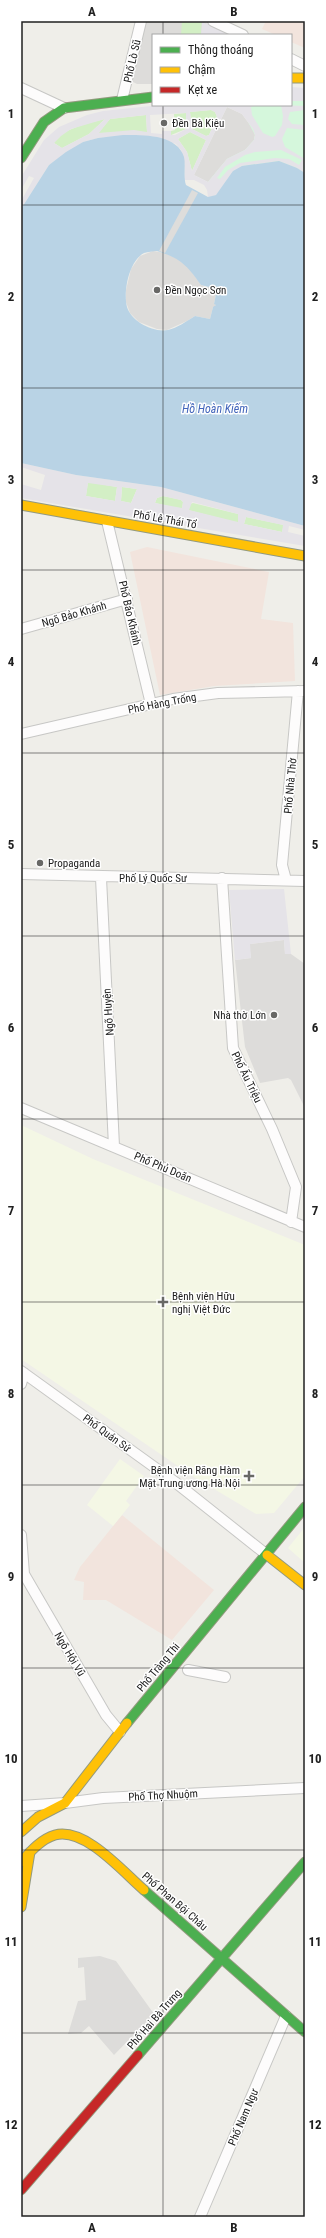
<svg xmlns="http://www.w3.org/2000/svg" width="326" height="2238" viewBox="0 0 326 2238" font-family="'Roboto Condensed',sans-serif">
<rect width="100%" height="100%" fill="#efeee9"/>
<path fill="#f2e4dd" d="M 266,21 L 305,21 L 305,48 L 291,42 L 291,35 L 276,35 L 262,29 Z
M 147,547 L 269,572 L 261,619 L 293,623 L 295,681 L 214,686 L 160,695 L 130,552 Z
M 122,1515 L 214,1590 L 172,1640 L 106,1600 L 83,1600 L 84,1582 L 74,1580 L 80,1567 Z"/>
<path fill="#f4f7e5" d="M 21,1125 L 93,1159 L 305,1245 L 305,1476 L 274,1513 L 256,1514 L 194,1477 L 21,1359 Z
M 120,1459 L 144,1476 L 126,1501 L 130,1505 L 113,1526 L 87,1505 Z
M 305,1527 L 305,1563 L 288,1548 Z"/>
<path fill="#dddcda" d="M 143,21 L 201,21 L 233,35 L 153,35 L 153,84 L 137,84 L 133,82 L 133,75 Z
M 227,107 L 242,114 L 253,129 L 255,135 L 254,140 L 245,150 L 227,159 L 208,182 L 194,175 Z
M 153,251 L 165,253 L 180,260 L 188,266 L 201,285 L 217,289 L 214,304 L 216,304 L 215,307 L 213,307 L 210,319 L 195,316 L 187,321 L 167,330 L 157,329 L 139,322 L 130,313 L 126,302 L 126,290 L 131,269 L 140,256 Z
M 284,940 L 285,954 L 291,954 L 305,964 L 305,1108 L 291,1080 L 288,1078 L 260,1083 L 245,1047 L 235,960 L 251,958 L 249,944 Z
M 100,1956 L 116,1961 L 154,2014 L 114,2055 L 89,2026 L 81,2033 L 68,2034 L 78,2001 L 86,2000 L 84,1967 L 78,1968 L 78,1958 Z"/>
<path fill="#d3efc5" d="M 182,21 L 202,22 L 201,35 L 181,35 Z
M 211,110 L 215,112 L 217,117 L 209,135 L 206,136 L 192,129 L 190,112 Z
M 186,113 L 186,129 L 171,135 L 171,131 L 175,130 L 174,114 Z
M 146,115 L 147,132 L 98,133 L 110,119 Z
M 105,119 L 89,134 L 62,148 L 54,143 C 60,129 92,122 105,119 Z
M 190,132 L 206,140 L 192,171 L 187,152 L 178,139 Z
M 88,482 L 117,487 L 115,501 L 86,496 Z
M 122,487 L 137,489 L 131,503 L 121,501 Z
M 163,496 L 181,500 L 183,502 L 182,509 L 155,503 L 157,498 Z
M 193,503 L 238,514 L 238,523 L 188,510 L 190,504 Z
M 246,517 L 284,525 L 282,532 L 244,524 Z"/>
<path fill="#d5f7dc" d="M 291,100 L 305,100 L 305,173 L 297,168 L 219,191 L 208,182 L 227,159 L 245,150 L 254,140 L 255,135 L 248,122 L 246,105 L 291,105 Z"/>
<path fill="#e5e3e8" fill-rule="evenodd" d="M 202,22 L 233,35 L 201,35 Z
M 291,87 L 305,88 L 305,101 L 291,101 Z
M 161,105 L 258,105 L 251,107 L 252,115 L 263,133 L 272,137 L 275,136 L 282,125 L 283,116 L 281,105 L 305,106 L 305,110 L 290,112 L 288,119 L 292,124 L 305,125 L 305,130 L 287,128 L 282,139 L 285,147 L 305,159 L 303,168 L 305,173 L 297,168 L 279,161 L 242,166 L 216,195 L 210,197 L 208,197 L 207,190 L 204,185 L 194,180 L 184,180 L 185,165 L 181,150 L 176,144 L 163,139 L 135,135 L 98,138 L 83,142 L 49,165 L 21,209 L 21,201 L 34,178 L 29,176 L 21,190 L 21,177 L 44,140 L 59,127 L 87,115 L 103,111 ZM 227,107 L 242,114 L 253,129 L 255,135 L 254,140 L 245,150 L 227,159 L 208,182 L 194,175 ZM 211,110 L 215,112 L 217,117 L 209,135 L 206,136 L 192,129 L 190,112 ZM 186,113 L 186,129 L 175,135 L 171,135 L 171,131 L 162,131 L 162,134 L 151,133 L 150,115 ZM 146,115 L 147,132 L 134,130 L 99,133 L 110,119 ZM 105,119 L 89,134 L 62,148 L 54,143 L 61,136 L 71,129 ZM 190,132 L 206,140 L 192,171 L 187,152 L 178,139 ZM 281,150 L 302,160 L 299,165 L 289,159 L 275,158 L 240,163 L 228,170 L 220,179 L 217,178 L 225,167 L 245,155 L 255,152 Z
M 21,463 L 76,475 L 161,487 L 305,526 L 305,530 L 289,526 L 288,532 L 305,536 L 305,546 L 21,498 L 21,484 L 41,490 L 45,475 L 21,467 ZM 88,483 L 117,487 L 115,501 L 86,496 ZM 122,487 L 137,489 L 131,503 L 121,501 ZM 163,496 L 181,500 L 183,502 L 182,508 L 155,503 L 157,498 ZM 192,502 L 238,514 L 238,522 L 189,510 ZM 246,517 L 283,525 L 282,532 L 244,524 Z
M 284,889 L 291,954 L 285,954 L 284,940 L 250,944 L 251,958 L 235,960 L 229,890 Z"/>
<path fill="#b9d3e5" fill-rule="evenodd" d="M 123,135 C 143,135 177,134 184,157 C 186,166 183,176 186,185 L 208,197 L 216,195 L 233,171 L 242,166 L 279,161 L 297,168 L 305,173 L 305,526 L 161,487 L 76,475 L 21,463 L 21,209 L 49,165 L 66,152 L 83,142 L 98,138 ZM 157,251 C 180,258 187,265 201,285 L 217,289 L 214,304 L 216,305 L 213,307 L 210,319 L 195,316 C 187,321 177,328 168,330 C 153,333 131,321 127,307 C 123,291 129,261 144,253 C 148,252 153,251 157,251 Z"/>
<path fill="#dedddb" d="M 192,190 L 198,193 L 165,253 L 159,251 Z"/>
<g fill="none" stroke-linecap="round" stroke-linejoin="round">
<defs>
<path id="street" d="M 213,21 L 243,35
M 291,59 L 305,66
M 21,88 L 64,108
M 122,100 L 141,21
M 107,521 L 151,704
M 21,629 L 127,599
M 21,734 L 173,699 L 218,693 L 305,691
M 21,874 L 305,881
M 101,878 L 114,1146
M 222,878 L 233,1048 L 272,1129 L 296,1187 L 291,1222
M 286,880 L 282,865 L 298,691
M 21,1108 L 305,1227
M 21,1371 L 175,1482 L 267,1555
M 21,1384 L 24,1373
M 21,1535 L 24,1574 L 106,1715 L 120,1732
M 188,1670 L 225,1677
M 21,1806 L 65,1803 L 103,1798 L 305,1788
M 200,2217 L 286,2016"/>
<path id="fast" d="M 21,158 L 44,122 L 64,108 L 153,97
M 127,1723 L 305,1507
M 144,1890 L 305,2032
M 138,2055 L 305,1862"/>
<path id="slow" d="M 291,78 L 305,78
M 21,505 L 305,556
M 267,1555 L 305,1585
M 21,1832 L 38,1817 L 65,1803 L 127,1723
M 21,1862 C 30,1852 41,1839 55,1835 C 85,1827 123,1872 144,1890
M 21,1907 L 30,1852"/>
<path id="jam" d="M 21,2190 L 138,2055"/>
</defs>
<use href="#street" stroke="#c7c7c5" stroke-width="12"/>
<use href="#fast" stroke="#939a7f" stroke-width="11"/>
<use href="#slow" stroke="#939a7f" stroke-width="11"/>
<use href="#jam" stroke="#939a7f" stroke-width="11"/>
<use href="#street" stroke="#fdfcfc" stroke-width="10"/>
<use href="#fast" stroke="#4caf50" stroke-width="9"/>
<use href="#slow" stroke="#ffc107" stroke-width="9"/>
<use href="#jam" stroke="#c62828" stroke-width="9"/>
</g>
<path fill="none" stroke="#202020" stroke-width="1" stroke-opacity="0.55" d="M 163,21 L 163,35M 163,105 L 163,2217M 21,205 L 305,205M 21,388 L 305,388M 21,570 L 305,570M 21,753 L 305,753M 21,936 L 305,936M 21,1119 L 305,1119M 21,1302 L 305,1302M 21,1485 L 305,1485M 21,1668 L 305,1668M 21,1850 L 305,1850M 21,2033 L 305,2033"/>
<g fill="#686866" stroke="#fff" stroke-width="1.5">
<circle cx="164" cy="123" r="4"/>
<circle cx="157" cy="290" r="4"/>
<circle cx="40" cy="863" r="4"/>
<circle cx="274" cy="1015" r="4"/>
<path d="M161 1296h4v4h4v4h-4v4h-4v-4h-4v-4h4z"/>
<path d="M247 1470h4v4h4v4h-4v4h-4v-4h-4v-4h4z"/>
</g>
<g text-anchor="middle" stroke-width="3" stroke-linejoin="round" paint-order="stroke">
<g font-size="11" fill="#202020" stroke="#fff">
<text transform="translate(132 61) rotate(-77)" y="4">Phố Lò Sũ</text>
<text transform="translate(165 519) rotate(10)" y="4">Phố Lê Thái Tổ</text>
<text transform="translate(130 613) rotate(77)" y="4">Phố Báo Khánh</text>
<text transform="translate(74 614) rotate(-16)" y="4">Ngõ Bảo Khánh</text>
<text transform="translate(162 703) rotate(-11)" y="4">Phố Hàng Trống</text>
<text transform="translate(290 786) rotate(-85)" y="4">Phố Nhà Thờ</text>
<text x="153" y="882">Phố Lý Quốc Sư</text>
<text transform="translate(108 1012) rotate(-94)" y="4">Ngõ Huyện</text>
<text transform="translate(247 1077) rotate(64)" y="4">Phố Ấu Triệu</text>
<text transform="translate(163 1167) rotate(23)" y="4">Phố Phủ Doãn</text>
<text transform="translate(107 1433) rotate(36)" y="4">Phố Quán Sứ</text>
<text transform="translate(70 1654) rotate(59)" y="4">Ngõ Hội Vũ</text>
<text transform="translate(158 1667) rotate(-50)" y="4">Phố Tràng Thi</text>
<text transform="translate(163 1795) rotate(-3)" y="4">Phố Thợ Nhuộm</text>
<text transform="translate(175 1901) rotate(41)" y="4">Phố Phan Bội Châu</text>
<text transform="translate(154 2019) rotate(-49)" y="4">Phố Hai Bà Trưng</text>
<text transform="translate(243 2117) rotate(-67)" y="4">Phố Nam Ngư</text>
</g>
<g font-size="11" fill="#202020" stroke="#fff" text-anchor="start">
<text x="172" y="127">Đền Bà Kiệu</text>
<text x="165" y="294">Đền Ngọc Sơn</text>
<text x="48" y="867">Propaganda</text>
<text x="266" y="1019" text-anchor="end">Nhà thờ Lớn</text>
<text x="172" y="1300">Bệnh viện Hữu<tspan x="172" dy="13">nghị Việt Đức</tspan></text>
<text x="240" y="1474" text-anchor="end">Bệnh viện Răng Hàm<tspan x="240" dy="13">Mặt Trung ương Hà Nội</tspan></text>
</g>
<g font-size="12" font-style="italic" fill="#4265bb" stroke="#fff">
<text x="215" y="413">Hồ Hoàn Kiếm</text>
</g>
</g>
<rect width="326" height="2238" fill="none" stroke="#ffffff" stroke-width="44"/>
<rect x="152" y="34" width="140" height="72" fill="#ffffff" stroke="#a6a6a6"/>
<rect x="160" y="47" width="20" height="6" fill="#4caf50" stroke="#a6a6a6"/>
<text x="188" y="54" font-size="12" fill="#202020">Thông thoáng</text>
<rect x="160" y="67" width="20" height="6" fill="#ffc107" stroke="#a6a6a6"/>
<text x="188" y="74" font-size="12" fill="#202020">Chậm</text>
<rect x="160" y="87" width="20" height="6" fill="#c62828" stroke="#a6a6a6"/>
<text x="188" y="94" font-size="12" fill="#202020">Kẹt xe</text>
<rect x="22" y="22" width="282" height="2194" fill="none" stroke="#202020" stroke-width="1.5"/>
<g font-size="13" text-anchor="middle" font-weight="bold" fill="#202020">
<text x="92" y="16">A</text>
<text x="234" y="16">B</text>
<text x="11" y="118">1</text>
<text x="315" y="118">1</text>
<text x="11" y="301">2</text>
<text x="315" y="301">2</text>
<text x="11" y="484">3</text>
<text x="315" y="484">3</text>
<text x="11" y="666">4</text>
<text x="315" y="666">4</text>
<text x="11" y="849">5</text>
<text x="315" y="849">5</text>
<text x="11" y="1032">6</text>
<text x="315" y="1032">6</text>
<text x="11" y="1215">7</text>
<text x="315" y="1215">7</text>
<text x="11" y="1398">8</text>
<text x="315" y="1398">8</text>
<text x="11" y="1581">9</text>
<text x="315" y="1581">9</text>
<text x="11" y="1763">10</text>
<text x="315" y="1763">10</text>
<text x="11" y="1946">11</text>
<text x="315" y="1946">11</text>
<text x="11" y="2129">12</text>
<text x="315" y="2129">12</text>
<text x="92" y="2232">A</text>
<text x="234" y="2232">B</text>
</g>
</svg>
